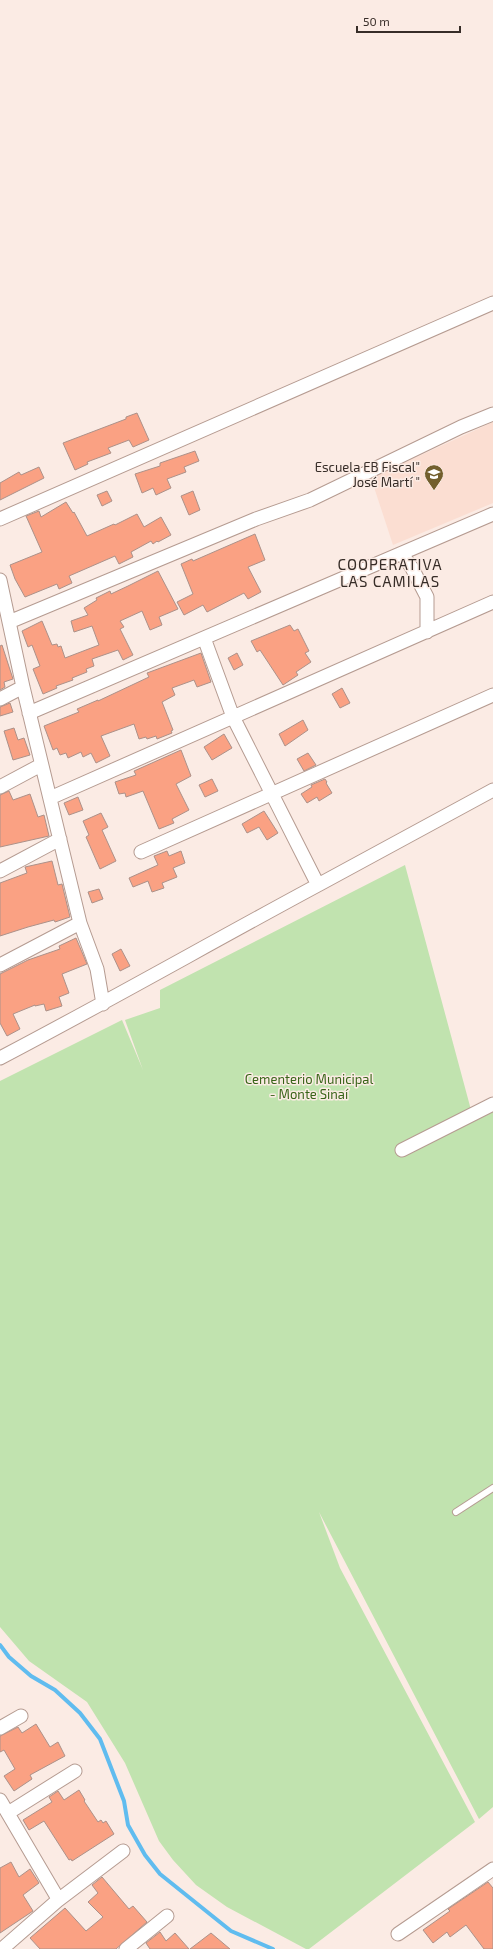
<svg xmlns="http://www.w3.org/2000/svg" width="493" height="1949" viewBox="0 0 493 1949" font-family="'Exo 2',sans-serif">
<rect width="100%" height="100%" fill="#fbebe4"/>
<path fill="#fbded2" d="M 493,422 L 493,503 L 393,545 L 371,478 Z"/>
<path fill="#c1e3af" d="M 405,865 L 474,1121 L 493,1112 L 493,1807 L 479,1819 L 319,1512 L 340,1568 L 475,1822 L 309,1949 L 306,1949 L 227,1907 L 196,1885 L 173,1860 L 159,1841 L 125,1763 L 87,1702 L 29,1661 L 0,1627 L 0,1081 L 122,1020 L 143,1070 L 125,1020 L 160,1008 L 160,990 Z"/>
<g fill="none" stroke-linecap="round" stroke-linejoin="round">
<path stroke="#60bcef" stroke-width="4" d="M 0,1645 L 9,1657 L 31,1676 L 55,1690 L 80,1713 L 100,1739 L 124,1801 L 128,1825 L 145,1855 L 160,1874 L 231,1931 L 273,1949"/>
</g>
<path fill="#faa183" stroke="#ac9189" d="M 137,413 L 149,440 L 133,447 L 129,440 L 108,448 L 111,453 L 87,462 L 88,464 L 75,470 L 63,443 L 126,419 L 126,417 Z
M 195,451 L 199,461 L 184,467 L 186,472 L 167,479 L 171,488 L 156,495 L 153,488 L 142,493 L 135,474 L 160,466 L 160,463 Z
M 39,467 L 44,478 L 0,500 L 0,483 L 19,472 L 21,475 Z
M 107,491 L 112,501 L 102,506 L 97,495 Z
M 193,491 L 200,510 L 189,515 L 181,496 Z
M 66,502 L 73,513 L 74,512 L 87,536 L 114,524 L 115,525 L 137,514 L 144,527 L 161,517 L 171,535 L 158,542 L 157,541 L 153,544 L 151,541 L 131,552 L 133,557 L 119,564 L 115,556 L 69,576 L 72,583 L 59,589 L 57,584 L 25,597 L 15,579 L 10,565 L 42,552 L 26,516 L 39,511 L 41,517 Z
M 255,534 L 265,560 L 248,567 L 261,592 L 248,599 L 244,593 L 207,612 L 203,605 L 184,615 L 177,602 L 193,594 L 181,564 L 192,559 L 193,561 Z
M 158,571 L 178,609 L 159,617 L 162,625 L 150,630 L 142,611 L 120,621 L 124,627 L 120,629 L 133,655 L 123,660 L 118,650 L 92,659 L 94,666 L 86,669 L 87,672 L 72,678 L 73,680 L 56,686 L 57,688 L 43,694 L 33,669 L 40,666 L 32,645 L 28,647 L 22,631 L 42,621 L 52,645 L 57,644 L 58,647 L 61,646 L 65,658 L 99,645 L 92,626 L 74,632 L 71,621 L 88,615 L 84,608 L 97,600 L 96,598 L 110,591 L 111,594 L 128,586 Z
M 290,625 L 294,631 L 298,629 L 309,651 L 305,653 L 311,662 L 296,672 L 298,675 L 283,685 L 260,650 L 257,652 L 251,641 Z
M 2,645 L 13,679 L 4,682 L 5,687 L 0,690 L 0,646 Z
M 201,653 L 211,682 L 197,687 L 194,680 L 172,688 L 175,695 L 162,702 L 173,730 L 171,731 L 172,733 L 157,739 L 156,736 L 147,739 L 146,737 L 139,739 L 134,724 L 101,736 L 110,756 L 96,763 L 91,753 L 83,757 L 81,752 L 68,758 L 66,753 L 60,755 L 57,748 L 53,750 L 44,726 L 79,712 L 77,709 L 98,700 L 98,701 L 149,677 L 147,673 Z
M 237,653 L 243,665 L 234,670 L 228,658 Z
M 342,688 L 350,703 L 340,708 L 332,694 Z
M 10,703 L 13,712 L 0,716 L 0,707 Z
M 303,720 L 308,730 L 285,746 L 279,734 Z
M 14,728 L 18,740 L 24,738 L 30,755 L 13,760 L 4,731 Z
M 224,734 L 232,748 L 212,760 L 204,747 Z
M 181,750 L 191,776 L 176,784 L 189,810 L 172,819 L 174,823 L 159,829 L 143,791 L 126,797 L 125,793 L 119,794 L 115,782 L 136,775 L 134,771 Z
M 308,753 L 316,765 L 304,771 L 297,759 Z
M 212,779 L 218,791 L 205,797 L 199,785 Z
M 325,779 L 327,782 L 326,783 L 332,793 L 319,801 L 317,797 L 307,803 L 301,794 L 312,787 L 311,785 Z
M 9,791 L 13,800 L 30,794 L 38,817 L 44,815 L 49,836 L 0,847 L 0,795 Z
M 78,797 L 83,810 L 69,815 L 64,803 Z
M 264,811 L 278,833 L 267,840 L 259,827 L 247,833 L 242,824 Z
M 101,813 L 108,827 L 102,830 L 116,861 L 100,869 L 86,837 L 89,835 L 83,821 Z
M 167,851 L 169,856 L 181,851 L 185,863 L 173,868 L 177,877 L 162,883 L 164,888 L 152,892 L 148,881 L 133,887 L 129,878 L 158,865 L 154,856 Z
M 52,861 L 58,885 L 62,884 L 70,917 L 55,922 L 54,920 L 28,927 L 0,936 L 0,883 L 27,873 L 25,867 Z
M 99,889 L 103,899 L 92,903 L 88,892 Z
M 76,938 L 87,964 L 62,974 L 69,993 L 59,997 L 62,1006 L 46,1011 L 44,1004 L 35,1006 L 35,1005 L 13,1014 L 20,1029 L 7,1036 L 0,1023 L 0,974 L 28,960 L 60,949 L 59,946 Z
M 121,949 L 130,966 L 120,971 L 112,954 Z
M 36,1724 L 50,1747 L 58,1742 L 65,1756 L 30,1775 L 32,1779 L 14,1791 L 4,1776 L 15,1769 L 4,1750 L 0,1752 L 0,1736 L 18,1727 L 22,1733 Z
M 79,1790 L 85,1800 L 84,1801 L 98,1822 L 101,1820 L 103,1823 L 106,1821 L 114,1834 L 72,1861 L 71,1859 L 69,1860 L 44,1821 L 29,1830 L 23,1820 L 52,1802 L 49,1797 L 58,1791 L 64,1800 Z
M 11,1862 L 19,1877 L 30,1869 L 39,1883 L 23,1895 L 33,1911 L 0,1933 L 0,1868 Z
M 102,1877 L 129,1909 L 133,1906 L 147,1922 L 116,1949 L 40,1949 L 30,1938 L 65,1908 L 86,1931 L 103,1917 L 88,1902 L 98,1893 L 92,1885 Z
M 488,1882 L 493,1888 L 493,1949 L 484,1949 L 466,1925 L 450,1937 L 447,1932 L 433,1943 L 423,1930 L 450,1911 L 448,1909 Z
M 160,1932 L 166,1941 L 175,1933 L 189,1949 L 150,1949 L 146,1943 Z
M 211,1933 L 230,1949 L 190,1949 Z"/>
<g fill="none" stroke-linecap="round" stroke-linejoin="round">
<defs>
<path id="service" d="M 456,1512 L 493,1488"/>
<path id="minor" d="M 0,519 L 493,303
M 402,554 L 412,568 L 427,597 L 427,632
M 0,580 L 23,687 L 80,923 L 97,969 L 103,1004
M 9,622 L 256,519 L 310,500 L 461,427 L 493,414
M 0,699 L 23,687
M 29,713 L 493,514
M 0,787 L 41,765
M 50,798 L 493,602
M 141,852 L 493,695
M 0,871 L 60,839
M 318,885 L 493,790
M 0,965 L 80,923
M 0,1058 C 107,1002 212,942 318,885 L 233,717 L 204,638
M 402,1150 L 493,1104
M 0,1728 L 21,1716
M 0,1800 L 57,1897 L 57,1901 L 2,1949
M 8,1813 L 75,1771
M 57,1901 L 123,1851
M 398,1934 L 493,1869
M 126,1949 L 167,1916"/>
</defs>
<use href="#service" stroke="#b59b91" stroke-width="8"/>
<use href="#minor" stroke="#b59b91" stroke-width="15"/>
<use href="#service" stroke="#fff" stroke-width="6"/>
<use href="#minor" stroke="#fff" stroke-width="13"/>
</g>
<defs>
<symbol id="school-pin" viewBox="-11 -11 22 30"><path d="M0 17L-7.5 6A9.5 9.5 0 1 1 7.5 6Z" fill="#725f2d" stroke="#fbebe4"/><path d="M0-5L7-2L0 1L-7-2ZM-4 1L0 2.5L4 1V4Q0 6-4 4Z" fill="#fff"/></symbol>
</defs>
<g fill-rule="evenodd">
<use href="#school-pin" x="423" y="463" width="22" height="30"/>
</g>
<g text-anchor="middle" stroke-width="3" stroke-linejoin="round" paint-order="stroke">
<g font-size="13" fill="#372d28" stroke="#fbebe4" text-anchor="end">
<text x="420" y="472">Escuela EB Fiscal"<tspan x="420" dy="15">José Martí "</tspan></text>
</g>
<g font-size="13" fill="#386418" stroke="#fbebe4">
<text x="309" y="1084">Cementerio Municipal<tspan x="309" dy="15">- Monte Sinaí</tspan></text>
</g>
<g font-size="15" letter-spacing="1" fill="#372d28" stroke="#fbebe4">
<text x="390" y="570">COOPERATIVA<tspan x="390" dy="17">LAS CAMILAS</tspan></text>
</g>
</g>
<path d="M357 26v6h103v-6" fill="none" stroke="#372d28" stroke-width="2"/>
<text x="363" y="26" font-size="12" fill="#372d28" stroke="#fbebe4" stroke-width="3" paint-order="stroke">50 m</text>
</svg>
